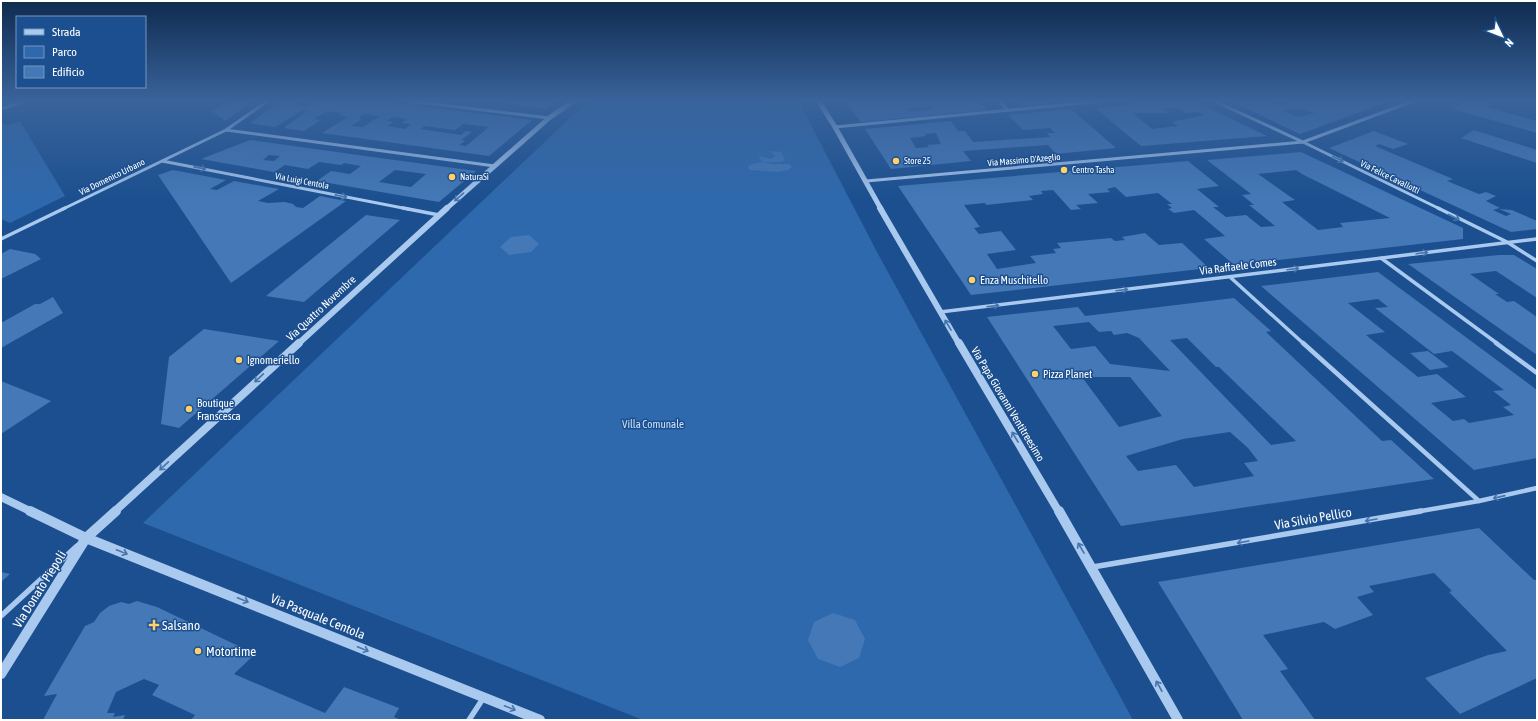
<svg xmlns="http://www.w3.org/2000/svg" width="1538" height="721" viewBox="0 0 1538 721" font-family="'Asap Condensed',sans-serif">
<rect width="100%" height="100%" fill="#1b4f8f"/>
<path fill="#2e69ad" d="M 595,100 L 798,100 L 877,252 L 1133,720 L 643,720 L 143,523 L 572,116 Z
M 20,121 L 65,196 L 10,223 L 1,219 L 1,123 L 8,125 Z"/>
<path fill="#4478b7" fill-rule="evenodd" d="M 226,100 L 254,100 L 225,121 L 212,111 L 229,101 Z
M 282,100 L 371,100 L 532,120 L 489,156 L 322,133 L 348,117 L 338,115 L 342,113 L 327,111 L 314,119 L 321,120 L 304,131 L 284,128 L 307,111 L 303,110 L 275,127 L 250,123 ZM 300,102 L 311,104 L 306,107 L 295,106 ZM 365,114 L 380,116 L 363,127 L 351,126 L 362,119 L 358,118 ZM 393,117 L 407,119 L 401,123 L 411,124 L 405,129 L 387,126 L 394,122 L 386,121 ZM 463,124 L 489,127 L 466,146 L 459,145 L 465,141 L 461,140 L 472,132 L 466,131 L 461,135 L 420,129 L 425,126 L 455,130 Z
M 480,100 L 557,100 L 546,109 Z
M 844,100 L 978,100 L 988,110 L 861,122 ZM 932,106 L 934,109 L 909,111 L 907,109 Z
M 1014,100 L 1064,100 L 1066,102 L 1020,106 Z
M 1159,100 L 1192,100 L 1267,136 L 1141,146 L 1095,108 L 1131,105 L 1128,103 ZM 1164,108 L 1179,108 L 1185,113 L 1198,112 L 1204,115 L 1172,122 L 1178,126 L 1152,129 L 1133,113 L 1170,113 Z
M 1228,100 L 1263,100 L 1281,105 L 1298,100 L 1310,100 L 1318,103 L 1326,100 L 1393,100 L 1300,134 ZM 1296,108 L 1315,113 L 1298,117 L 1283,111 Z
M 1466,100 L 1483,100 L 1492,103 L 1487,107 L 1537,121 L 1537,133 L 1453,109 Z
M 1071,109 L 1116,148 L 1056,154 L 1048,145 L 963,151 L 971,161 L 891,169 L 865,129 L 951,121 L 958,131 L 965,131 L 973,142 L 1050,137 L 1047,133 L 1055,133 L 1050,128 L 1023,130 L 1008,115 ZM 936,133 L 941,144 L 927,145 L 929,147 L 916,148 L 910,138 L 926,136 L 924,134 Z
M 1474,130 L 1537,150 L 1537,163 L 1461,138 Z
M 1374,131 L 1408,144 L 1393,149 L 1379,144 L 1375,146 L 1453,179 L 1447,181 L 1479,194 L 1486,192 L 1496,196 L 1486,201 L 1500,208 L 1493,210 L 1506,216 L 1511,214 L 1499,209 L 1512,210 L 1537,221 L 1537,229 L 1511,232 L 1329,148 Z
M 250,140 L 358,155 L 476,171 L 439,202 L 317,181 L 331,171 L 350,174 L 361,166 L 344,163 L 341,165 L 319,162 L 308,169 L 285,165 L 274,172 L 201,159 ZM 269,155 L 280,156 L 274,161 L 263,160 ZM 395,170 L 426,174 L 411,187 L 379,182 Z
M 769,151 L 781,152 L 785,160 L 781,162 L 763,162 L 758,156 L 771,159 L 776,156 Z
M 1301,152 L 1463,228 L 1463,239 L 1234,265 L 1204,239 L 1225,236 L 1194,210 L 1174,213 L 1168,209 L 1172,208 L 1167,204 L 1172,204 L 1158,193 L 1126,197 L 1115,187 L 1107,189 L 1110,192 L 1088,194 L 1098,203 L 1076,205 L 1081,209 L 1071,210 L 1053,190 L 1041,191 L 1043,194 L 1029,196 L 1033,200 L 986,205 L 985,203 L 964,205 L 980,227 L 974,228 L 979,234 L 1001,231 L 1016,250 L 987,254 L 997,269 L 1036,263 L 1030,256 L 1056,253 L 1053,249 L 1061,248 L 1057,243 L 1111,238 L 1115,241 L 1125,240 L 1122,237 L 1145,233 L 1159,245 L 1182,243 L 1209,268 L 971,295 L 898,186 L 1188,161 L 1219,186 L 1197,189 L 1219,207 L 1213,207 L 1226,217 L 1246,215 L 1261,227 L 1275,226 L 1249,205 L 1254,205 L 1242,195 L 1251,194 L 1207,160 ZM 1296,170 L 1302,174 L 1390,218 L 1340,223 L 1343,227 L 1318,230 L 1282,202 L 1295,200 L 1258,174 Z
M 763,162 L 772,164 L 789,164 L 792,167 L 788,170 L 778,172 L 749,170 L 748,166 L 752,164 Z
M 173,170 L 226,180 L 210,189 L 217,190 L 234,181 L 279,189 L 258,201 L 268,203 L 285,202 L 293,204 L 296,207 L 303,208 L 320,196 L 346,201 L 231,283 L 158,175 Z
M 366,215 L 400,220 L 304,302 L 266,296 Z
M 529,235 L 539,244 L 531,252 L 509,255 L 500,247 L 511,237 Z
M 10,249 L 35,254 L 41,259 L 1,279 L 1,254 Z
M 1499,255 L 1514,255 L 1537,269 L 1537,298 L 1496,271 L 1470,274 L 1499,294 L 1495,294 L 1507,302 L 1514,301 L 1537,317 L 1537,355 L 1408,264 Z
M 1378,272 L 1537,390 L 1537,458 L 1474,470 L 1261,286 ZM 1378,299 L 1388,307 L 1375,308 L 1434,354 L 1452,351 L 1504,390 L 1493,391 L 1511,405 L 1503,407 L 1514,415 L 1469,423 L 1464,419 L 1453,421 L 1431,403 L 1466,397 L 1437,374 L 1418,377 L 1366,335 L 1385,332 L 1348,303 Z
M 53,297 L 63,313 L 1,348 L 1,323 L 35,304 L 40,304 Z
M 1234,298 L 1271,331 L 1266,332 L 1382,441 L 1391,440 L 1434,479 L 1121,526 L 987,317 L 1078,307 L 1085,316 ZM 1089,322 L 1099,332 L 1111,331 L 1114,335 L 1127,333 L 1139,338 L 1170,371 L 1110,364 L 1095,346 L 1071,349 L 1053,326 ZM 1187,338 L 1216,367 L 1219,367 L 1296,441 L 1271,445 L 1170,340 ZM 1082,377 L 1130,377 L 1162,416 L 1119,427 ZM 1230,432 L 1248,448 L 1258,461 L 1244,463 L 1254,476 L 1194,487 L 1176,465 L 1138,471 L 1126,456 L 1183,439 Z
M 204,329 L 279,341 L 179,428 L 161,424 L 169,357 Z
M 1428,351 L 1449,367 L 1430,370 L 1410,353 Z
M 1,381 L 51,401 L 1,434 Z
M 1479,528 L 1534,580 L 1537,580 L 1537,678 L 1460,714 L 1425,678 L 1488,655 L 1507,651 L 1449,592 L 1452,591 L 1434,573 L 1369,586 L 1374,592 L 1357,597 L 1373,615 L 1335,629 L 1324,622 L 1263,635 L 1288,669 L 1280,671 L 1315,720 L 1243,720 L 1158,582 Z
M 1,572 L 10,574 L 1,582 Z
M 137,601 L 157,607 L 255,654 L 234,674 L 325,713 L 344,687 L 399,708 L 394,717 L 401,720 L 191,720 L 195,715 L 152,695 L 159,685 L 144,679 L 116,692 L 107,713 L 115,713 L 113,717 L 125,715 L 123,720 L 43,720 L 57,694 L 44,696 L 85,626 L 94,622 L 100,613 L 109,606 L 121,602 L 129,604 Z
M 833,613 L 855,620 L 865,639 L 859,658 L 840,667 L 818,659 L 808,640 L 814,622 Z"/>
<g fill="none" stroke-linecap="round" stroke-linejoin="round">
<path stroke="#a9c9ee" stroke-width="3" d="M 400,100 L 549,118
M 998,100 L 1008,110
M 1212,100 L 1303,142 L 1440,209
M 1535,102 L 1537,102
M 1,109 L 27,100
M 835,127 L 1114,100
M 226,130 L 495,166
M 162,161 L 408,209
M 866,181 L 1303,142 L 1416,100
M 63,209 L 226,130 L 269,100"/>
<path stroke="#a9c9ee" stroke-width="3.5" d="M 403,208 L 439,215
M 1438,208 L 1507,242 L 1537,261
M 1,239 L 65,208
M 1381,258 L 1498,344
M 1230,277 L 1304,344
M 940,312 L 1537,239"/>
<path stroke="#a9c9ee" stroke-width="4.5" d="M 1303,343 L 1479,501
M 1496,343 L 1537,373
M 1415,512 L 1479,501 L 1537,488"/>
<path stroke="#a9c9ee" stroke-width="5.5" d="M 1093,567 L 1421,511
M 1,616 L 77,546
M 469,720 L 484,697"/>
<path stroke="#a9c9ee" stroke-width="5" d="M 818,100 L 835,127 L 881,209
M 446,209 L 549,118 L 575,100"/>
<path stroke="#a9c9ee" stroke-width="6" d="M 880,208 L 959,344
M 298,344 L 447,208"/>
<path stroke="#a9c9ee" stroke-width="8" d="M 959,343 L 1059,512
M 1,497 L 32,512
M 114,512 L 299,343"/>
<path stroke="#a9c9ee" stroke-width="10" d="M 30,511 L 86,538 L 540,720
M 1059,511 L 1178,720
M 1,674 L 86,538 L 116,511"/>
</g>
<defs><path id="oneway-shaft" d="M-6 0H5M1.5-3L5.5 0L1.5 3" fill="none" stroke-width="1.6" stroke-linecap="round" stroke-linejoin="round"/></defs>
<g stroke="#4674ac">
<use href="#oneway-shaft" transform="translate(1338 159) rotate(26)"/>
<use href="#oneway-shaft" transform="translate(200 168) rotate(11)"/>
<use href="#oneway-shaft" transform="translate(341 196) rotate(11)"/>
<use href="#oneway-shaft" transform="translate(459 197) rotate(139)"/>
<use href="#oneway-shaft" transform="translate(1454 217) rotate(26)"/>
<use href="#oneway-shaft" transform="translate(1422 253) rotate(-7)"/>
<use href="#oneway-shaft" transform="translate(1293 269) rotate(-7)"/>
<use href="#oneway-shaft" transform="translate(1122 290) rotate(-7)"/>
<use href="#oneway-shaft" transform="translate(993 306) rotate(-7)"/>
<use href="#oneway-shaft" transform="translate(948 325) rotate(-121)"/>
<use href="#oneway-shaft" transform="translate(259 378) rotate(137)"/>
<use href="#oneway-shaft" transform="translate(1015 437) rotate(-121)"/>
<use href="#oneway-shaft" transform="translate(164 466) rotate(137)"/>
<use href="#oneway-shaft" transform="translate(1499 497) rotate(167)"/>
<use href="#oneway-shaft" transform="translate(1371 520) rotate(170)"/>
<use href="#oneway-shaft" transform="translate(1243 542) rotate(170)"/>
<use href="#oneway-shaft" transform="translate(1081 548) rotate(-121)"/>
<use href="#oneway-shaft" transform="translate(122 552) rotate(22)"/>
<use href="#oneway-shaft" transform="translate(243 600) rotate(22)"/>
<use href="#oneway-shaft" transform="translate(363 649) rotate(22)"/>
<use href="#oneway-shaft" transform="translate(1159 686) rotate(-119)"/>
<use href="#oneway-shaft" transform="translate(510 708) rotate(22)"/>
</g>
<linearGradient id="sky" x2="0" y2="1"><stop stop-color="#0f2b4f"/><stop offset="0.5" stop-color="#39639b"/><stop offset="1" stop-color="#39639b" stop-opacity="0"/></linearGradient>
<rect width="1538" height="201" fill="url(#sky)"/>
<g fill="#ffd166" stroke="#1b4f8f" stroke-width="1.5">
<circle cx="896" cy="161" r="4"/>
<circle cx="1064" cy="170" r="4"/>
<circle cx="452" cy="177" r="4"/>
<circle cx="972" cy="280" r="4"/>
<circle cx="239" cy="360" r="4"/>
<circle cx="1035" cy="374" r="4"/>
<circle cx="189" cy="409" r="4"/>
<path d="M152 619h4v4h4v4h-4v4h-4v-4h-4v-4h4z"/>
<circle cx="198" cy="651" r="4"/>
</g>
<g text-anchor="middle" stroke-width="3" stroke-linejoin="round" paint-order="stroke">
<g font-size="9" fill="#fff" stroke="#1b4f8f">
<text transform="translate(1024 160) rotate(-5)" y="3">Via Massimo D'Azeglio</text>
<text transform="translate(112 177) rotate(-26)" y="3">Via Domenico Urbano</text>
<text transform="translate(1390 177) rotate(26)" y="3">Via Felice Cavallotti</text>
<text transform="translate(302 181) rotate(11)" y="3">Via Luigi Centola</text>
</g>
<g font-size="9" fill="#fff" stroke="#1b4f8f" text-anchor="start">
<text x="904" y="164">Store 25</text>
<text x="1072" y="173">Centro Tasha</text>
<text x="460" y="180">NaturaSì</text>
</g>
<g font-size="11" fill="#fff" stroke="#1b4f8f">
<text transform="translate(1238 266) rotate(-7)" y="4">Via Raffaele Comes</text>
<text transform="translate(321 308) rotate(-43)" y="4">Via Quattro Novembre</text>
<text transform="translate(1008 404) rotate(59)" y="4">Via Papa Giovanni Ventitreesimo</text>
</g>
<g font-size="11" fill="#fff" stroke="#1b4f8f" text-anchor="start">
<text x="980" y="284">Enza Muschitello</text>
<text x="247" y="364">Ignomeriello</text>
<text x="1043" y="378">Pizza Planet</text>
<text x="197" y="407">Boutique<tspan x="197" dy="13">Franscesca</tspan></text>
</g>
<g font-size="11" fill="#cfe3fa" stroke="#1b4f8f">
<text x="653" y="428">Villa Comunale</text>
</g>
<g font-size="13" fill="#fff" stroke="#1b4f8f">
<text transform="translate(1313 518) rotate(-10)" y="5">Via Silvio Pellico</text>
<text transform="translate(39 589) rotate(-58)" y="5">Via Donato Piepoli</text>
<text transform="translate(318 616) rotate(22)" y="5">Via Pasquale Centola</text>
</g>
<g font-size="13" fill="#fff" stroke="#1b4f8f" text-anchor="start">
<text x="162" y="630">Salsano</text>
<text x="206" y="656">Motortime</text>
</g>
</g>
<rect width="1538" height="721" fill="none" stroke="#ffffff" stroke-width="4"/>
<rect x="16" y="16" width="130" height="72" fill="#1b4f8f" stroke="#7695bc"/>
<rect x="24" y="29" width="20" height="6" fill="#a9c9ee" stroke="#7695bc"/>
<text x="52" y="36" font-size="12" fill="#ffffff">Strada</text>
<rect x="24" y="46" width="20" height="12" fill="#2e69ad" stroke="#7695bc"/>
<text x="52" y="56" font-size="12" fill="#ffffff">Parco</text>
<rect x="24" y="66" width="20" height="12" fill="#4478b7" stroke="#7695bc"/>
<text x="52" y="76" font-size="12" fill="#ffffff">Edificio</text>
<g transform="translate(1502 36) rotate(133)" stroke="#1b4f8f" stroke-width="3" paint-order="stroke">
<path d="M0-3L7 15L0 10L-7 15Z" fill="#ffffff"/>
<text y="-6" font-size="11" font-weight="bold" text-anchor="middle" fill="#ffffff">N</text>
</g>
</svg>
